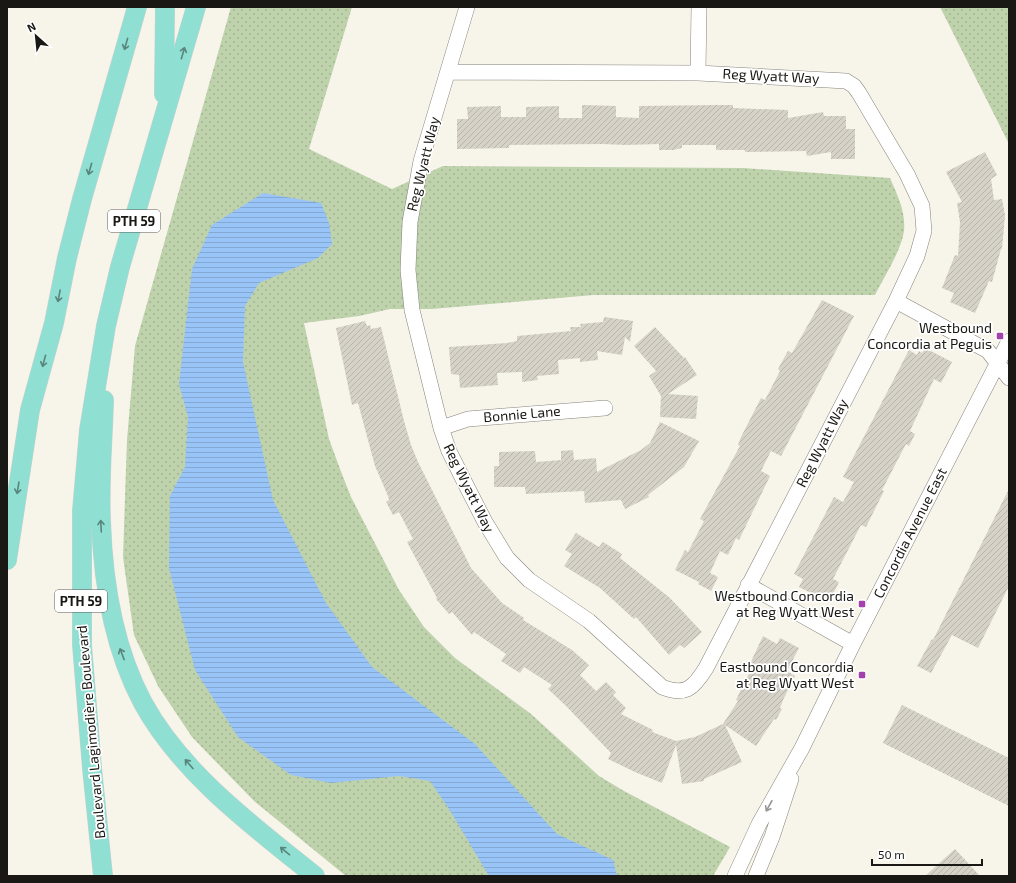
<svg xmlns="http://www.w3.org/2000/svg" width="1016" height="883" viewBox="0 0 1016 883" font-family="'Exo 2',sans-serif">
<defs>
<pattern id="park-dots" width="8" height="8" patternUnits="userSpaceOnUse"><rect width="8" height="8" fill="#bed2ac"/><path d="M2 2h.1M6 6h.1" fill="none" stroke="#a3b493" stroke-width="1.8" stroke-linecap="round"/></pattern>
<pattern id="water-rules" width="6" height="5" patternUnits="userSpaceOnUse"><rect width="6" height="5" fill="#99c4f7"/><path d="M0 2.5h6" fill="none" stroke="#83a8d3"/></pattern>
<pattern id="building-hatch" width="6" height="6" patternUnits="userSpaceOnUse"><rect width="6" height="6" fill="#d6d2c8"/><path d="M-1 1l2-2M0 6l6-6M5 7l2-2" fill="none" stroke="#b7b4ab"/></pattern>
</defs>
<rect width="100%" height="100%" fill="#f7f4ea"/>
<path fill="url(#park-dots)" d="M 231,7 L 352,7 L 309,149 L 392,189 L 443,166 L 743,168 L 890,178 C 897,194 906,212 904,231 C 901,251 884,277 875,295 L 593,295 L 432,309 L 390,309 L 359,316 L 304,323 L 329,439 L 340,469 L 351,497 L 399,590 L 424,627 L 455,658 L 531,714 L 599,776 L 624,791 L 730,847 L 713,876 L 346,876 L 254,801 L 192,737 L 158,686 L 134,635 L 123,557 L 127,440 L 135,346 Z
M 940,7 L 1009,7 L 1009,144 Z"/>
<path fill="url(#water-rules)" d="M 263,193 L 321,203 L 329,223 L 332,244 L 318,258 L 259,283 L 245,306 L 243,362 L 273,500 L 326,603 L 372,667 L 475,744 L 557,834 L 613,860 L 617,876 L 489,876 L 449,809 L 430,781 L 399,776 L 331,783 L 291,775 L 238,737 L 195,670 L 169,568 L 170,496 L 185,467 L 188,417 L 179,384 L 192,269 L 212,225 Z"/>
<path fill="url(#building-hatch)" d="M 582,105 L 616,106 L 616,117 L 639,118 L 639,106 L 716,105 L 733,105 L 733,108 L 788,110 L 788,118 L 823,112 L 824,116 L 846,116 L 846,129 L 855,129 L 855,159 L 831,159 L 831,152 L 807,156 L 806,151 L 745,152 L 745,150 L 716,150 L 716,145 L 682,145 L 682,148 L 673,150 L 659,150 L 659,144 L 626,145 L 602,144 L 509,145 L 509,148 L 457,149 L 457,119 L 468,119 L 467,107 L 501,106 L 501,117 L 526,117 L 526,107 L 559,106 L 559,118 L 582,118 Z
M 985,152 L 997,175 L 991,179 L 994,200 L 1002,199 L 1005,215 L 1002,249 L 1001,249 L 992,282 L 989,281 L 975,313 L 950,302 L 954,293 L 942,288 L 955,255 L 958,256 L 960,222 L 957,203 L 962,202 L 946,172 Z
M 822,300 L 854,316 L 781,456 L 771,451 L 761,471 L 770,476 L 739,540 L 736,538 L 728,555 L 720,551 L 710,573 L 718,577 L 711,591 L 698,584 L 699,582 L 675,570 L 685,550 L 688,552 L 704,521 L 700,519 L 740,446 L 738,445 L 741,437 L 761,398 L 765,400 L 780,371 L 778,369 L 788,351 L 792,353 Z
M 604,317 L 633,321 L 630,342 L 625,337 L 622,355 L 597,351 L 598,360 L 580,362 L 580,358 L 558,360 L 559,374 L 537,376 L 538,380 L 522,382 L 522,372 L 497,373 L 498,385 L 460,388 L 459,375 L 451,374 L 449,347 L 507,343 L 517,341 L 517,336 L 571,331 L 570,327 L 581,327 L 580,324 L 603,322 Z
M 365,321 L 367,326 L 370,325 L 371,329 L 381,327 L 404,421 L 411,445 L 418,462 L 471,568 L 502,603 L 524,618 L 523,620 L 572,650 L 589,665 L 580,675 L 596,691 L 606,682 L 616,692 L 613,695 L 626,708 L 621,714 L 653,730 L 652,732 L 676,741 L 695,737 L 723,724 L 738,701 L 736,700 L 751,669 L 748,668 L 763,636 L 777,644 L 780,638 L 799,648 L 787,671 L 795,676 L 783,700 L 780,708 L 782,709 L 776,720 L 774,719 L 756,746 L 725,725 L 742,762 L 704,779 L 704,781 L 682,784 L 676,745 L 662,783 L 635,772 L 608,759 L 611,753 L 566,706 L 548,689 L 552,685 L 524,667 L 520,673 L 501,661 L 506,654 L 474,632 L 472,635 L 452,612 L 449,614 L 436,599 L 437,598 L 407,542 L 413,539 L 399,512 L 393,515 L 386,502 L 389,500 L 388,496 L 375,466 L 358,403 L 352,405 L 336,328 Z
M 655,327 L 684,358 L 685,357 L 697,375 L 668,394 L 698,396 L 696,419 L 660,417 L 661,396 L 649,376 L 656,371 L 634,346 Z
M 925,348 L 952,362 L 941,383 L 934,379 L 910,431 L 915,434 L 909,446 L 906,444 L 882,490 L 884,491 L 866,527 L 861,525 L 833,579 L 839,582 L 829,602 L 799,587 L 803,579 L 794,574 L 834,497 L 843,502 L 854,482 L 843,477 L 909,350 L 917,355 L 919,351 L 922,353 Z
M 660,422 L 699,441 L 684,467 L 648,495 L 649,497 L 625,509 L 621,500 L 585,503 L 584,491 L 526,494 L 525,487 L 494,487 L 494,466 L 499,466 L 499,452 L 535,451 L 536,462 L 561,460 L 561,451 L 573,450 L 574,460 L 596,458 L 597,472 L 641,450 L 650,443 Z
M 1009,489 L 1009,586 L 978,648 L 952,635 L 931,673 L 917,666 L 932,639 L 933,640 Z
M 576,533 L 599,547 L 603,542 L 622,554 L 620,558 L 670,598 L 702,632 L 684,648 L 680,645 L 669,655 L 636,617 L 634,619 L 600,588 L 564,566 L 572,554 L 565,550 Z
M 902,705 L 1009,758 L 1009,806 L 883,743 Z
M 955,849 L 980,876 L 925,876 Z"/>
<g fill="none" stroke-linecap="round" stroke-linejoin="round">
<defs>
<path id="minor" d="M 448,72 L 698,73 L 846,81 L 854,86 L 859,93 L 907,174 L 922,206 L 924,231 L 917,256 L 896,301 L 706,668 C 693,689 685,696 662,687 L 589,621 L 529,580 L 507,558 L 485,522 L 466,485 L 449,451 L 441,428 L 412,310 L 408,270 L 410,222 L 421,161 L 467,7
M 698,73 L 699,7
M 896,301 L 988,351 L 1009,378
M 441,428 L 468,419 L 605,408
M 748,585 L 853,644
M 735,876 L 759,824 L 802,748 L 853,644 L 1009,341
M 756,876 L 772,837 L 791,779"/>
<path id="major" d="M 164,94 L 165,7
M 104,400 C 103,440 99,481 101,521 C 103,584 113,647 143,703 C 182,774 253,826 315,876
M 7,560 L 30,410 L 54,323 L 67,258 L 82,199 L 137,7
M 103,876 L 92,768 L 82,645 L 82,511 L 89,430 L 106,326 L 120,267 L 196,7"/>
</defs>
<use href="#minor" stroke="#87847b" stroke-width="16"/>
<use href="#major" stroke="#d1d1d0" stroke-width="20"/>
<use href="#minor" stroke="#fff" stroke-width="15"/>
<use href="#major" stroke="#8fdfd3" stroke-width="19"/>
</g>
<defs><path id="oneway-shaft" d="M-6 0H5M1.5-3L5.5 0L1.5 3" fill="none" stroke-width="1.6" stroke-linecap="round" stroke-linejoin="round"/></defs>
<g stroke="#5a857d">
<use href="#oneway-shaft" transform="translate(126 44) rotate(106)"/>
<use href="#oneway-shaft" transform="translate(183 53) rotate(-74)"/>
<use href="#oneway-shaft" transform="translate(90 169) rotate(106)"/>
<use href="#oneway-shaft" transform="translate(59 296) rotate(101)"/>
<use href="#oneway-shaft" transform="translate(44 361) rotate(105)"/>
<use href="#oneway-shaft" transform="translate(18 488) rotate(99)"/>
<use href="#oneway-shaft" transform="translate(101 526) rotate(-93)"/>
<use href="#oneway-shaft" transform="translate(122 654) rotate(-111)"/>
<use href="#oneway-shaft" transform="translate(189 764) rotate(-131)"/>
<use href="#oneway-shaft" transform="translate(285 851) rotate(-141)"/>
</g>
<use stroke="#989795" href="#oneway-shaft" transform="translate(769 806) rotate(119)"/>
<g fill="#a342aa" stroke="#fff" stroke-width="1.5">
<rect x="996" y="332" width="8" height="8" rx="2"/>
<rect x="858" y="600" width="8" height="8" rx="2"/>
<rect x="858" y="671" width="8" height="8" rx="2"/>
</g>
<g text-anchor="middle" stroke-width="3.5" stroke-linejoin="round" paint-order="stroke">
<g fill="#fff" stroke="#5e5d5a" stroke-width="1">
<rect x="108" y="210" width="52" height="22" rx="3"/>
<rect x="55" y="590" width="52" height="22" rx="3"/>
</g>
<g font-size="13" font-weight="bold" fill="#191814">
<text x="134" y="226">PTH 59</text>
<text x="81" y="606">PTH 59</text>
</g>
<g font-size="14" fill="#191814" stroke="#fff">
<text transform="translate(771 76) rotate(3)" y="5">Reg Wyatt Way</text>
<text transform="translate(423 164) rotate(-76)" y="5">Reg Wyatt Way</text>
<text transform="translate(522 414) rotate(-5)" y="5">Bonnie Lane</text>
<text transform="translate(822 443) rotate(-63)" y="5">Reg Wyatt Way</text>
<text transform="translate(469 488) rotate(64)" y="5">Reg Wyatt Way</text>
<text transform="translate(910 533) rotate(-63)" y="5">Concordia Avenue East</text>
<text transform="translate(91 732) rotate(-95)" y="5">Boulevard Lagimodière Boulevard</text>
</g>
<g font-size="14" fill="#191814" stroke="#fff" text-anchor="end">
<text x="992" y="333">Westbound<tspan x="992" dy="16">Concordia at Peguis</tspan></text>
<text x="854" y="601">Westbound Concordia<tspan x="854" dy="16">at Reg Wyatt West</tspan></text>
<text x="854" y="672">Eastbound Concordia<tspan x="854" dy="16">at Reg Wyatt West</tspan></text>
</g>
</g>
<rect width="1016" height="883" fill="none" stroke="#191814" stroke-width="16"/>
<g transform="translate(36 36) rotate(333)" stroke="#ffffff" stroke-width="3" paint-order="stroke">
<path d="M0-3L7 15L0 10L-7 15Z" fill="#191814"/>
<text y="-6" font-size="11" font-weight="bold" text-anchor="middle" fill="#191814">N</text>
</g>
<path d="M872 859v6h110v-6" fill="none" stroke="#191814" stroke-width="2"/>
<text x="878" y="859" font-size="12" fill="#191814" stroke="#ffffff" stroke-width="3" paint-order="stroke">50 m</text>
</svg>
